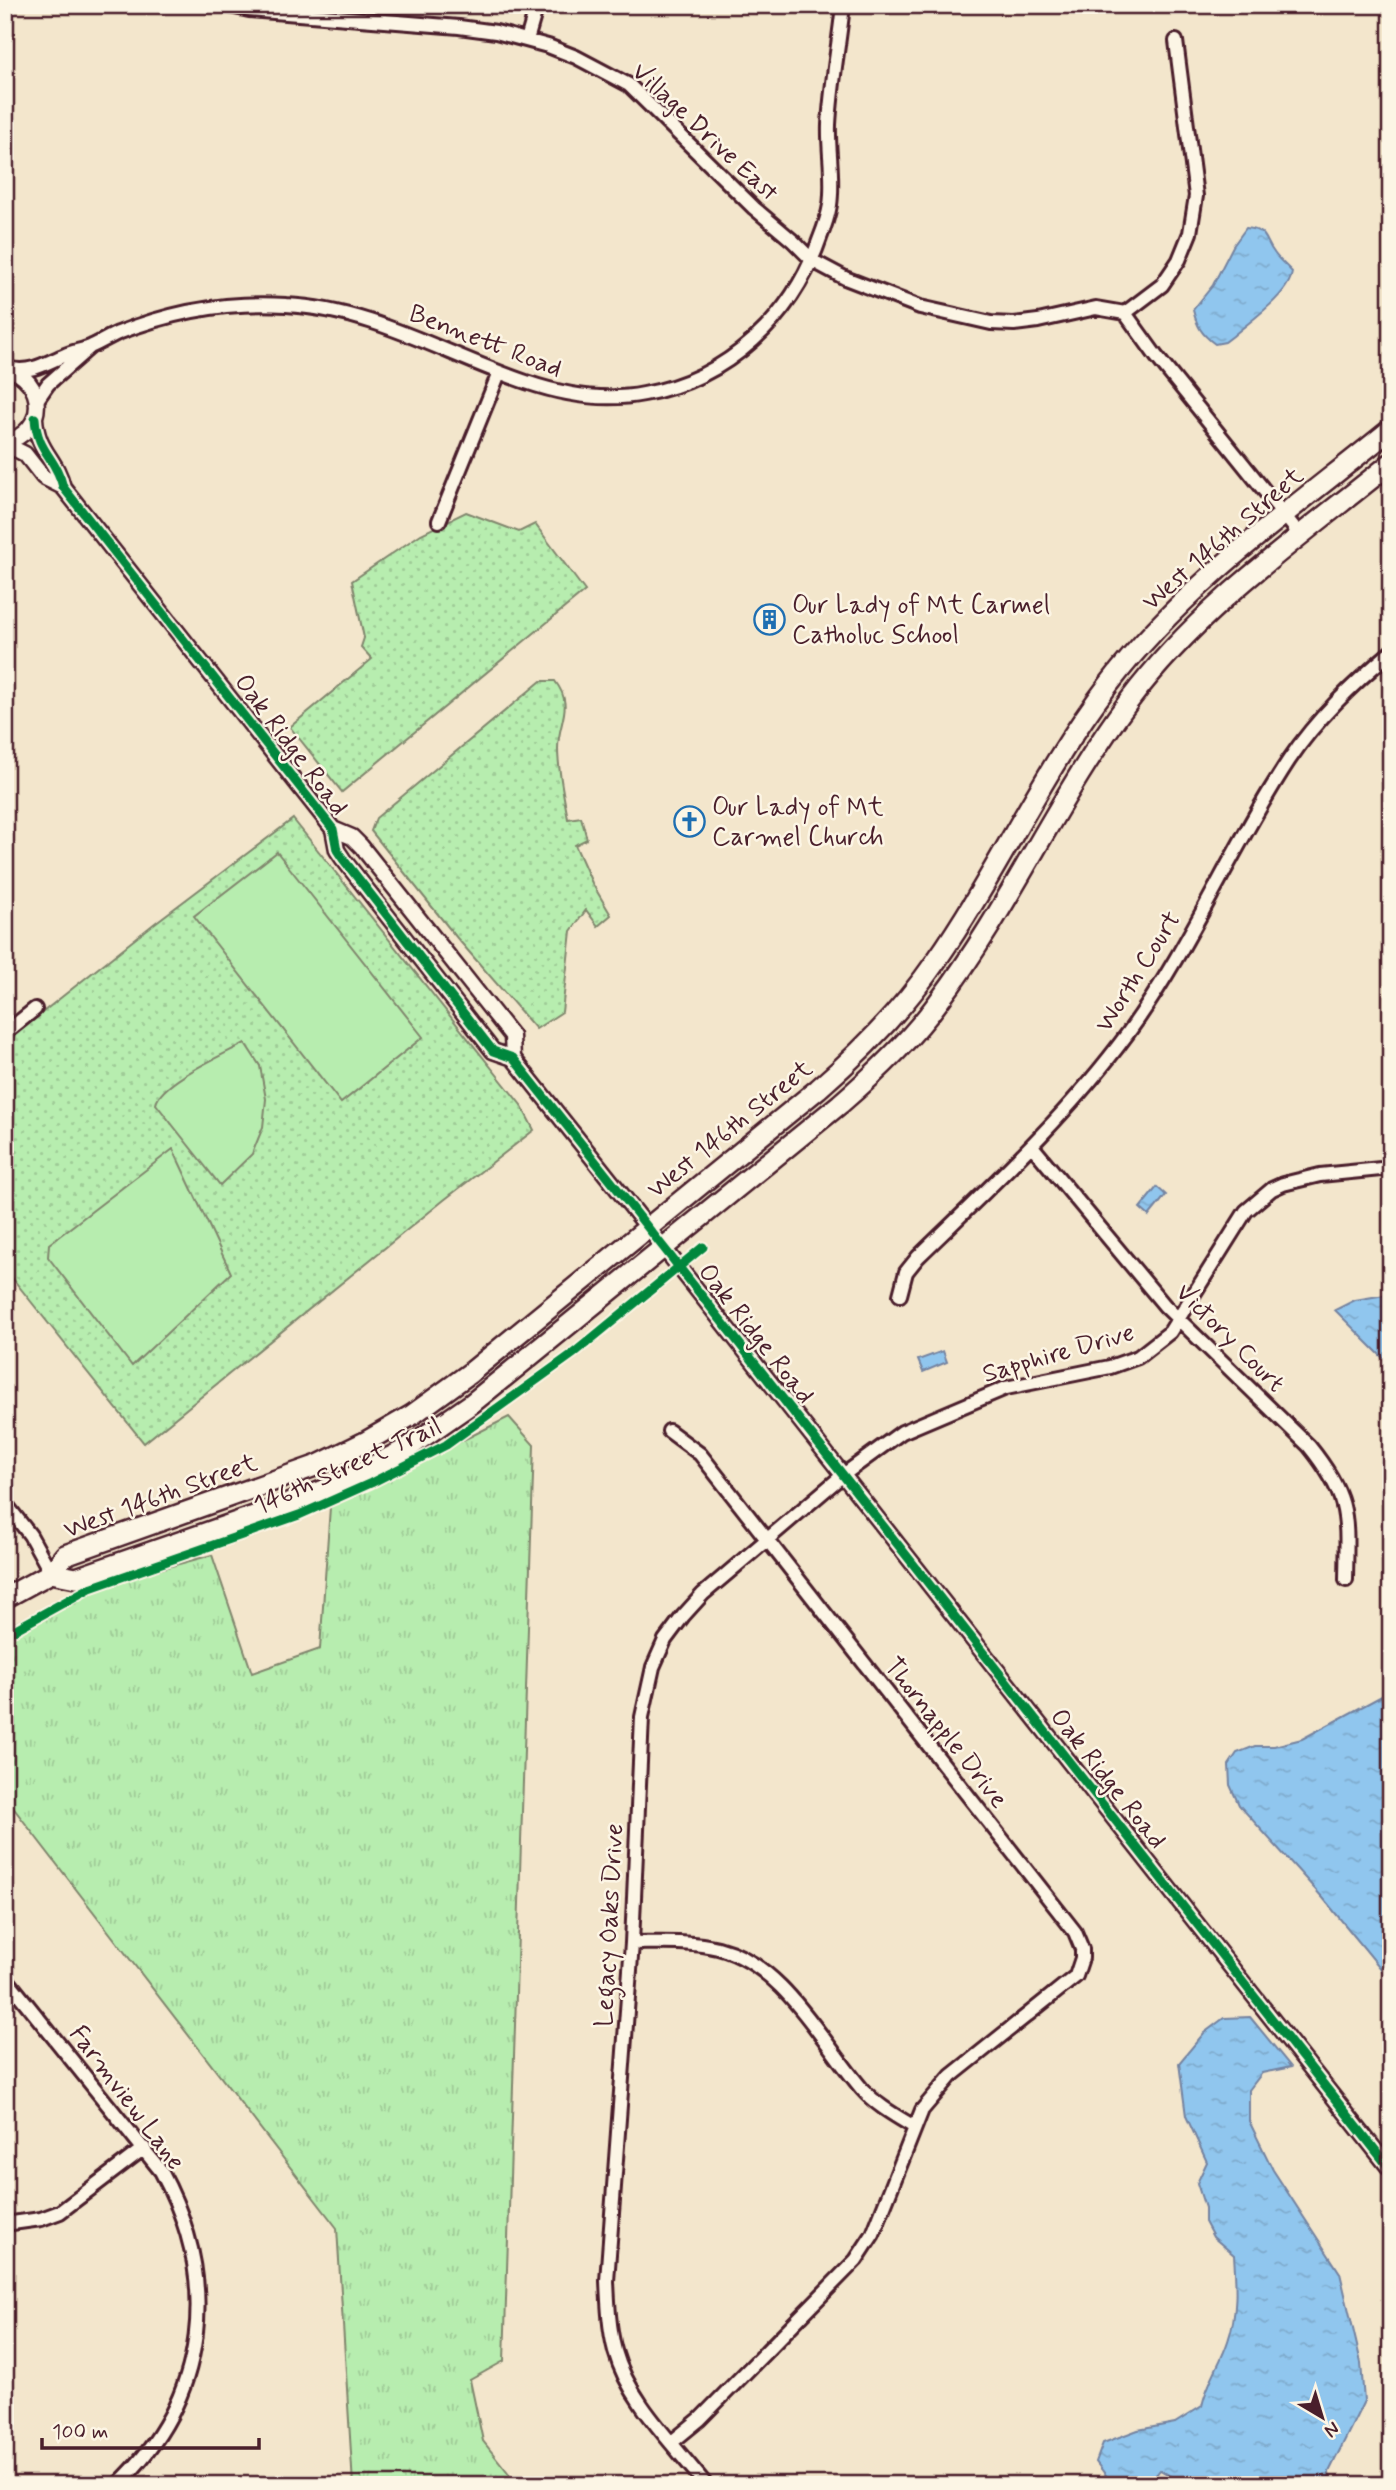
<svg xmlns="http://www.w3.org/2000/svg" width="1396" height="2490" viewBox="0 0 1396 2490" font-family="Mynerve,sans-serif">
<defs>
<pattern id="grass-tufts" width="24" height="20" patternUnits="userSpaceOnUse" patternTransform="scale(1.75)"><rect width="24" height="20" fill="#b7edaf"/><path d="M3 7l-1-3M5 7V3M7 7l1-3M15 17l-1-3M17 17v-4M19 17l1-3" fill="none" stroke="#9fcb97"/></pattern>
<pattern id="park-dots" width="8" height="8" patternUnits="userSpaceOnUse" patternTransform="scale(1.75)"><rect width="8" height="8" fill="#b7edaf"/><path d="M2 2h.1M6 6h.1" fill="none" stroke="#9fcb97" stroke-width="1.8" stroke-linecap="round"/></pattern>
<pattern id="water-ripples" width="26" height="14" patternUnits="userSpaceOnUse" patternTransform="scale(1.75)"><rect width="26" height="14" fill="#90c6ee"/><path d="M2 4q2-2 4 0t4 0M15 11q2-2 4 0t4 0" fill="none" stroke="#7eaacc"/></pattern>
</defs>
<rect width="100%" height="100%" fill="#f3e6cc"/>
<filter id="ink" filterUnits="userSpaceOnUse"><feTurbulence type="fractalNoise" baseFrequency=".0143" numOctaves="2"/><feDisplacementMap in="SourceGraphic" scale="14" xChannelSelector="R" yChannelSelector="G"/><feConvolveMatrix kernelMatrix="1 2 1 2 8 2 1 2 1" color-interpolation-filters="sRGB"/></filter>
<g filter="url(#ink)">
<path fill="url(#grass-tufts)" stroke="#80866d" stroke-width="2" d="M 509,1417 L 534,1445 L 504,2361 L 470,2380 L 483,2441 L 518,2485 L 353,2485 L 337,2228 L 5,1797 L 5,1628 C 74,1592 137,1575 212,1555 L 252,1673 L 320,1649 L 330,1507 Z"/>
<path fill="url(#park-dots)" stroke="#80866d" stroke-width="2" d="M 466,512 L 519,532 L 535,524 L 585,591 L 342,792 L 290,727 L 372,659 L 361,647 L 364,638 L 352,581 L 421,534 Z
M 541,681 L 555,681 C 575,707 558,721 558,749 C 558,771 564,797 568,819 L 581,817 L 587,839 L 575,845 L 592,883 L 611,915 L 598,926 L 586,910 L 571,931 L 562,1012 L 536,1029 L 457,938 L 371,831 L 376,818 Z
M 293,819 L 521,1105 L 534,1130 L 444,1200 L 144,1443 L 5,1269 L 5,1042 L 155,923 Z"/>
<path fill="#b7edaf" stroke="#80866d" stroke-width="2" d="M 277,852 L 423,1037 L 341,1103 L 194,916 Z
M 245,1043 L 260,1066 L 266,1099 L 263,1127 L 252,1154 L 220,1185 L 156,1104 C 160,1082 225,1054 245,1043 Z
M 173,1149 L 231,1273 L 132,1366 L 48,1257 L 49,1244 Z"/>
<path fill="url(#water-ripples)" stroke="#7483a0" stroke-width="2" d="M 1246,228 C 1270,231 1263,239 1275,254 C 1280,261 1287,266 1292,272 C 1290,294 1250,321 1233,336 L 1225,342 L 1215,344 C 1201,334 1197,326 1193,310 L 1213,285 L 1233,246 Z
M 1157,1187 L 1166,1195 L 1149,1216 L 1140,1208 Z
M 1391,1294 L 1391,1366 L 1335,1310 L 1355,1300 Z
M 943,1351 L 947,1362 L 923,1372 L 918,1360 Z
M 1391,1691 L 1391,1981 L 1323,1898 L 1239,1805 L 1230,1785 L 1229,1765 L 1237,1753 L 1255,1746 L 1274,1746 L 1302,1739 Z
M 1250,2017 L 1291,2067 L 1262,2073 L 1249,2090 L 1249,2121 L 1273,2170 L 1340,2273 L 1361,2363 L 1364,2401 L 1329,2472 L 1330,2485 L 1175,2485 L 1174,2478 L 1160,2470 L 1148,2485 L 1111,2482 L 1096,2462 L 1103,2443 L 1138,2430 L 1175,2423 L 1202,2406 C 1207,2382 1221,2363 1228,2341 C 1238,2312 1236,2284 1234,2255 L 1213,2237 L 1205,2222 L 1205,2208 L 1197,2183 L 1207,2162 L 1186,2116 L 1179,2063 L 1204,2033 L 1224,2018 Z"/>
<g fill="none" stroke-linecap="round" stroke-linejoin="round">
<defs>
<path id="minor" d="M 225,5 L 249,10 L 459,27 L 496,32 L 548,46 L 576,57 L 629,85 L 754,208 L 793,241 L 813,261 L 845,278 L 920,307 L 991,323 L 1014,324 L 1038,321 L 1096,308 L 1125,313 L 1156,356 L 1301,536
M 527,40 L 537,5
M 1125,313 L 1162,285 L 1179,260 L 1190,233 L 1196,196 L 1176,41
M 11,369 C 32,373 46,363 65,355 C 74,351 84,350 92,346 C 101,342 109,337 118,333 C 171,312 229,301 286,305 C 372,309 446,355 526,382 C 564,395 604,402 644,394 C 728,379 793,317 820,238 C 824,228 828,217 830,205 C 834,179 828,151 829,125 C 831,85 839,45 843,5
M 37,400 L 48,384 L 90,347
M 439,521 L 499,373
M 5,1033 L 35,1009
M 1032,1146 L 1165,1306 L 1309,1446 C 1351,1498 1347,1516 1346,1580
M 900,1295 L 906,1272 L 918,1257 C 991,1186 1067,1116 1128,1033 C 1190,948 1231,848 1289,760 C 1317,718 1353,684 1391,652
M 669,1431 L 700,1454 L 1075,1932 L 1082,1949 L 1082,1958 L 1076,1976 L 951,2076 L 922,2110 L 873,2234 L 856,2260 L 700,2419 L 672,2442
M 5,1503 L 30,1535 L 51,1573
M 632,1943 C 660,1943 691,1941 718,1948 C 784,1965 820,2040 862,2089 C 876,2105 896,2116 914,2127
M 5,1977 L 161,2171 C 220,2280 209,2398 117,2485
M 5,2224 L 41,2219 L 60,2212 L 144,2148
M 706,2485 C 674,2444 629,2402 615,2351 C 609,2328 608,2304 607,2281 L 632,1943 L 642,1717 L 653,1667 L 665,1640 L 683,1616 L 703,1594 L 843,1475 L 902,1432 L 1006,1388 L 1110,1367 L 1138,1357 L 1170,1332 L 1246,1211 L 1272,1189 L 1283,1184 L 1320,1175 L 1391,1168"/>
<path id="tertiary" d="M 5,368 C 47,379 48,432 5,442
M 35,418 C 37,452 56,457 63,487 L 333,829 L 337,850 L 343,859 L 493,1051 L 513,1058 L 634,1210 L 1391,2170
M 5,444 L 25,454 L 43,477 L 63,487
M 333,829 L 352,837 L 361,846 L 512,1036 L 513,1058"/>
<path id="primary" d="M 51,1573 L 76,1578 L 280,1507 L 335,1486 L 406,1449 L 471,1404 L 840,1104 C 876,1073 911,1040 939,1001 C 1010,907 1058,796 1129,701 C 1200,606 1300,537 1391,463
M 5,1598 L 51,1573 L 65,1555 L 318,1465 L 367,1441 L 412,1415 L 470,1373 L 818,1089 C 862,1051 903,1009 936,961 C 998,872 1043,770 1109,684 C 1186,583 1293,509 1391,429"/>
</defs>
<use href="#minor" stroke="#4a1f2b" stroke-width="18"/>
<use href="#tertiary" stroke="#4a1f2b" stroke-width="19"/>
<use href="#primary" stroke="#4a1f2b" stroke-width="24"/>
<use href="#minor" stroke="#fcf5e5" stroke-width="12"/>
<use href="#tertiary" stroke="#fcf5e5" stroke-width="14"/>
<use href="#primary" stroke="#fcf5e5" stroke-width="19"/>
<defs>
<path id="cycleway" d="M 35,418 C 37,452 56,457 63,487 L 333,829 L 337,850 L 343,859 L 493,1051 L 513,1058 L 634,1210 L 1391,2170
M 5,1635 L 90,1588 L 299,1515 L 371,1483 L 446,1445 L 574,1353 L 703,1247"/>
</defs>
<use href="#cycleway" stroke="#fcf5e5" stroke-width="13"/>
<use href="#cycleway" stroke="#00873e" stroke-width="9"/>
</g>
</g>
<defs>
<symbol id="building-ring" viewBox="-11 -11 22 22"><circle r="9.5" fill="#fcf5e5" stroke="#1f6fb2" stroke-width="1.5"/><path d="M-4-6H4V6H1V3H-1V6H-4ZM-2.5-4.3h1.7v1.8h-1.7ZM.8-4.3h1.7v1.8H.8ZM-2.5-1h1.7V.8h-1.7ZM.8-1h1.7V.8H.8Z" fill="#1f6fb2"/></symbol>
<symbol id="church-ring" viewBox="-11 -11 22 22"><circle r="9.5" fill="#fcf5e5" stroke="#1f6fb2" stroke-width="1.5"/><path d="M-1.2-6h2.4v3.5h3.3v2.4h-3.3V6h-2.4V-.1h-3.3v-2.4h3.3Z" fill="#1f6fb2"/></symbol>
</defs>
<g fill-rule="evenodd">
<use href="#building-ring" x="752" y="602" width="35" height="35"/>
<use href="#church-ring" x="672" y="804" width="35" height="35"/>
</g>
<g text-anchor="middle" stroke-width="5" stroke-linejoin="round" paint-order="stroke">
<g font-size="26" fill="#4a1f2b" stroke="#fcf5e5">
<text transform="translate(706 131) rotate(43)" y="9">Village Drive East</text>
<text transform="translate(486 340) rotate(21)" y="9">Bennett Road</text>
<text transform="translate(1222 538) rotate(-41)" y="9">West 146th Street</text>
<text transform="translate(292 744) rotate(53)" y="9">Oak Ridge Road</text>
<text transform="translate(1137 971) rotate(-58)" y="9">Worth Court</text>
<text transform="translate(729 1128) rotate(-39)" y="9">West 146th Street</text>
<text transform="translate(757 1333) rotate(52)" y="9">Oak Ridge Road</text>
<text transform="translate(1231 1337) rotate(45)" y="9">Victory Court</text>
<text transform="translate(1058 1352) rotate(-16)" y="9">Sapphire Drive</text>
<text transform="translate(347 1465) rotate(-24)" y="9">146th Street Trail</text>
<text transform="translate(160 1495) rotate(-20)" y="9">West 146th Street</text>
<text transform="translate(947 1732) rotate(52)" y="9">Thornapple Drive</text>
<text transform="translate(1109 1778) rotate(52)" y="9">Oak Ridge Road</text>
<text transform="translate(608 1925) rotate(-87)" y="9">Legacy Oaks Drive</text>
<text transform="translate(128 2097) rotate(53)" y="9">Farmview Lane</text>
</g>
<g font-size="26" fill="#4a1f2b" stroke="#fcf5e5" text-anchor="start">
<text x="792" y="613">Our Lady of Mt Carmel<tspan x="792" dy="30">Catholuc School</tspan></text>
<text x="712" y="815">Our Lady of Mt<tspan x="712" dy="30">Carmel Church</tspan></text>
</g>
</g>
<rect width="1396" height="2490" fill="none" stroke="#fcf5e5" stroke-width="28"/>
<rect x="14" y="14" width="1368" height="2462" fill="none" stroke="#4a1f2b" stroke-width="2.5" filter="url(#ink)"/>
<g transform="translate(1322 2417) rotate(142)" stroke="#fcf5e5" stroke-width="5" paint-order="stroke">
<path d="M0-5L12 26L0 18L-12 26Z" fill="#4a1f2b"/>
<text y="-10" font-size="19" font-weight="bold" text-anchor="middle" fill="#4a1f2b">N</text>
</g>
<path d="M42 2438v10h217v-10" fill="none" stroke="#4a1f2b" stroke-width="3.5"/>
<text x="52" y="2438" font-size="21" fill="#4a1f2b" stroke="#fcf5e5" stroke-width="5" paint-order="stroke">100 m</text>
</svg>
